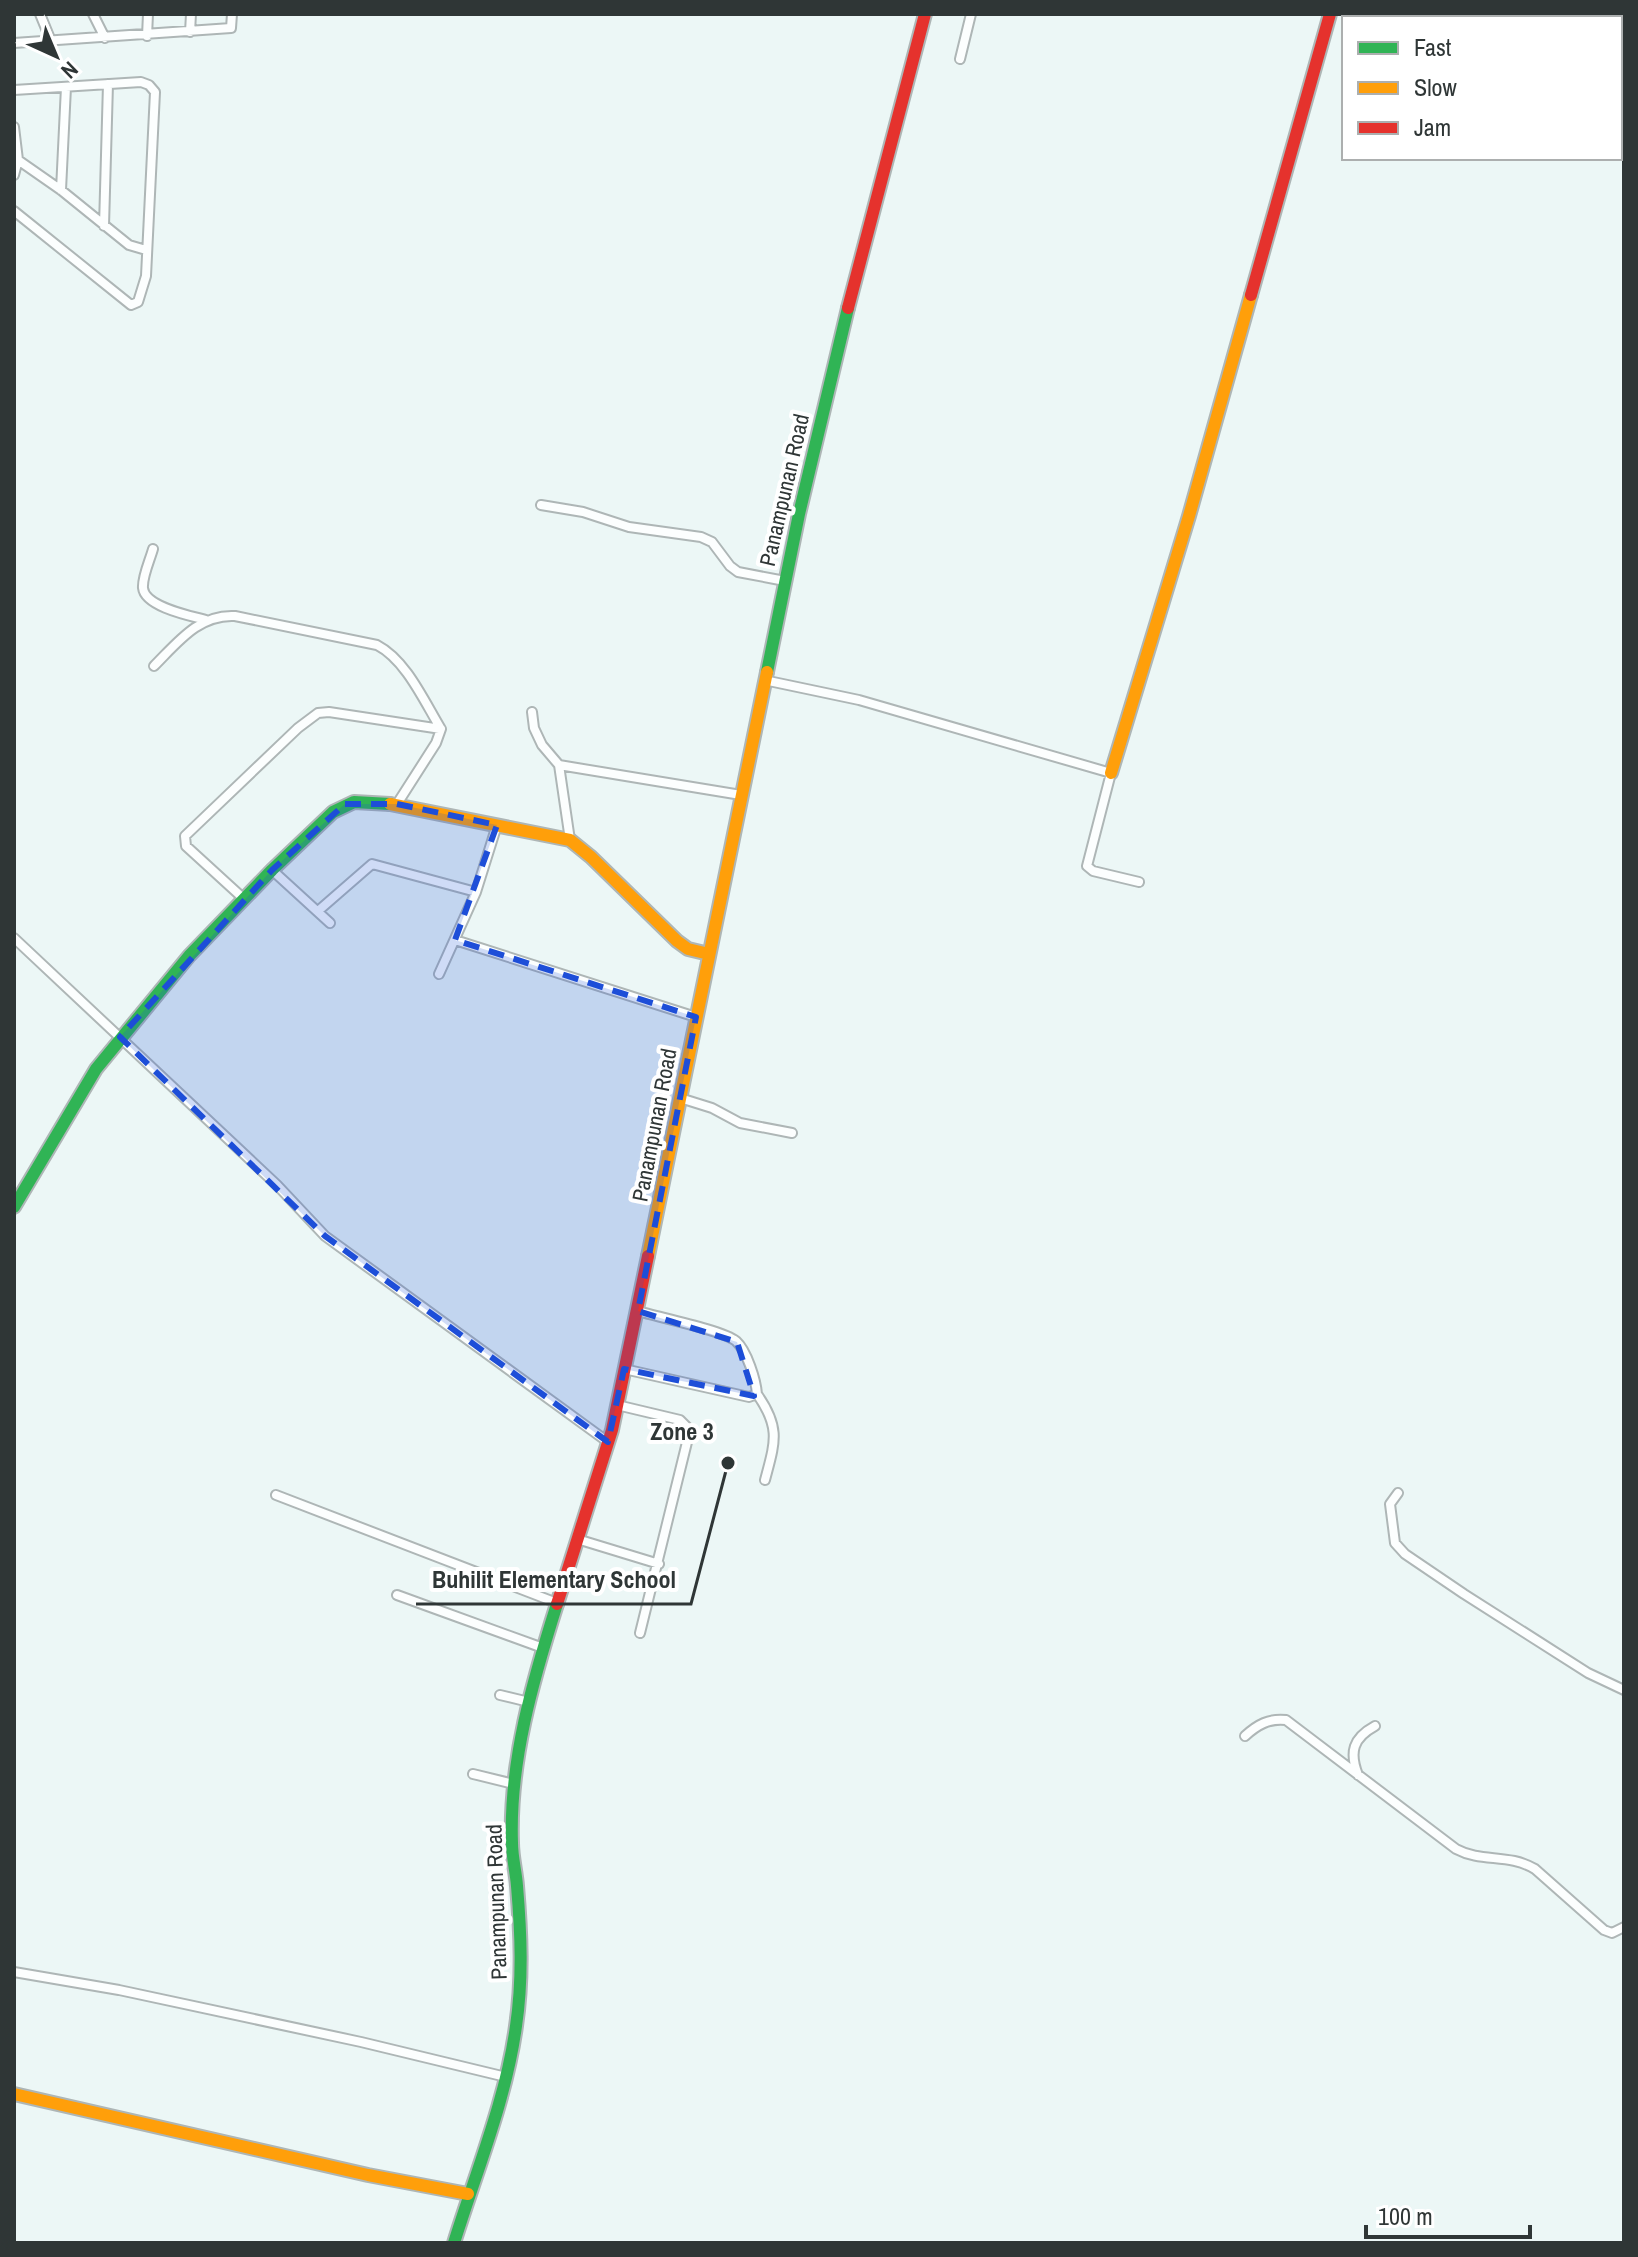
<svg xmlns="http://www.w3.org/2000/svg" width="1638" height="2257" viewBox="0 0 1638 2257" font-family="'Archivo Narrow',sans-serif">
<rect width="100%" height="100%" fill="#ecf7f6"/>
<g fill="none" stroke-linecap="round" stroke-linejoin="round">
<defs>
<path id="street" d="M 40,14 L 51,41
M 93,14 L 105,38
M 190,32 L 191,14
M 147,36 L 148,14
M 14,43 L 231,28 L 232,14
M 960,59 L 971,14
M 14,90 L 141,82 L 149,85 L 155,92 L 146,276 L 138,302 L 131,305 L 14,211
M 14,127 L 18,160 L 14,175
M 18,160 L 61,190 L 129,245 L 146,250
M 61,190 L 66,87
M 104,226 L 108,84
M 541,505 L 583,512 L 629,527 L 701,537 L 712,542 L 730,566 L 738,572 L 785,581
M 153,549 C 150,560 142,577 143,588 C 145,607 191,616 206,620
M 154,666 C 178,642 199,614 235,616 L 377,645 C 406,660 424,701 441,729 L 436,743 L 397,804
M 764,680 L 859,700 L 1111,773 L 1087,866 L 1093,871 L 1139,882
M 532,712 L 534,728 L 542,745 L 559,765 L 570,840
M 559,765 L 741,795
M 272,870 L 330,923
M 244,899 L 186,846 L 185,836 L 298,728 L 318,713 L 329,712 L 441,729
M 318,911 L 372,864 L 476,892 L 497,825
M 14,938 L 277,1185 L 325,1236 L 608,1442
M 455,940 L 696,1017
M 439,974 L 476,892
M 680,1098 L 712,1108 L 740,1123 L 792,1133
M 624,1369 L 749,1397 L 757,1394 C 756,1380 747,1351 736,1341 C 723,1330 657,1317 638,1311
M 757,1394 C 781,1428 775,1442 765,1480
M 617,1405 L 680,1420 L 690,1430 L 640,1633
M 1398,1493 L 1390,1504 L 1395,1543 L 1405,1554 L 1464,1594 L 1588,1673 L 1624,1690
M 276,1495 L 557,1603
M 577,1539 L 659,1564
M 397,1595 L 543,1648
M 500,1695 L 529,1702
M 1245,1736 C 1257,1725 1269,1718 1286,1720 L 1456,1849 C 1482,1863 1508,1853 1535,1869 L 1604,1930 L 1612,1933 L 1624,1927
M 473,1774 L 514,1784
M 1358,1775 C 1349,1752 1353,1738 1375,1726
M 14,1972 L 119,1990 L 361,2042 L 506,2077"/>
<path id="fast" d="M 767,672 L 799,514 L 848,308
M 14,1207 L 96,1069 L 189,956 L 272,870 L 333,812 L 354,802 L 390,804
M 454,2243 C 476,2172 506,2100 516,2026 C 523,1979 521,1933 517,1886 C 516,1872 512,1857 512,1843 C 509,1762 533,1680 557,1604"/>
<path id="slow" d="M 1111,773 L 1189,516 L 1251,295
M 390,804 L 570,840 L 591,857 L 677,941 L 688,949 L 709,954
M 648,1256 L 767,672
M 14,2094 L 368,2175 L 468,2194"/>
<path id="jam" d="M 1251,295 L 1330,14
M 848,308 L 925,14
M 557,1604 L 612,1430 L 648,1256"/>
</defs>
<use href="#street" stroke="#aeb6b6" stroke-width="12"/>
<use href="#fast" stroke="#aeb6b6" stroke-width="16"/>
<use href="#slow" stroke="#aeb6b6" stroke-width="16"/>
<use href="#jam" stroke="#aeb6b6" stroke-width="16"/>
<use href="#street" stroke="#fcfefe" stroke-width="8"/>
<use href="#fast" stroke="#30b455" stroke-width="12"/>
<use href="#slow" stroke="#ff9f0a" stroke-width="12"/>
<use href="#jam" stroke="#e5322d" stroke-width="12"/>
</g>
<path fill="#1d4ed8" fill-opacity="0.2" stroke="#1d4ed8" stroke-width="6" stroke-dasharray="16 10" stroke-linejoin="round" d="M 345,804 L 397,804 L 497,825 L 455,940 L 696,1017 L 638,1311 L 737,1342 L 754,1396 L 624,1369 L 608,1442 L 325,1236 L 120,1037 L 272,870 Z"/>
<g text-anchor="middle" stroke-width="8" stroke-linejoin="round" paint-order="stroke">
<g font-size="22" fill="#2f3636" stroke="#fff">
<text transform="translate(784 490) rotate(-77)" y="8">Panampunan Road</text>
<text transform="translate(654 1125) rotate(-79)" y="8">Panampunan Road</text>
<text transform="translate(496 1902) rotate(-92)" y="8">Panampunan Road</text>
</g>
<g font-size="24" font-weight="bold" fill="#2f3636" stroke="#fff">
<text x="682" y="1440">Zone 3</text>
</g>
</g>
<path fill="none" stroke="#2f3636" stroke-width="3" d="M728 1463L691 1604H416"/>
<circle fill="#2f3636" stroke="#fff" stroke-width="3" cx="728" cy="1463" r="8"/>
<g font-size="24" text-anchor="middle" font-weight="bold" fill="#2f3636" stroke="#fff" stroke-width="8" stroke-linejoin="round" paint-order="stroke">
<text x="554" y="1588">Buhilit Elementary School</text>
</g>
<rect width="1638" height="2257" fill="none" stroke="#2f3636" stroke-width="32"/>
<rect x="1342" y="16" width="280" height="144" fill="#ffffff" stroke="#acafaf" stroke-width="2"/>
<rect x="1358" y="42" width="40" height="12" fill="#30b455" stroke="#acafaf" stroke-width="2"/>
<text x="1414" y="56" font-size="24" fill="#2f3636">Fast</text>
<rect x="1358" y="82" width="40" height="12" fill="#ff9f0a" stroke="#acafaf" stroke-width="2"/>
<text x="1414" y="96" font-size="24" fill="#2f3636">Slow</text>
<rect x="1358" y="122" width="40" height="12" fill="#e5322d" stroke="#acafaf" stroke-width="2"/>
<text x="1414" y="136" font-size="24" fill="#2f3636">Jam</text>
<g transform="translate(56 56) rotate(136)" stroke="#ffffff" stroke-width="6" paint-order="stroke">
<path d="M0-6L14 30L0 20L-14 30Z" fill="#2f3636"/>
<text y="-12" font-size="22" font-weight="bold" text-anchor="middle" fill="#2f3636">N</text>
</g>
<path d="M1366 2225v12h164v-12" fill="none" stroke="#2f3636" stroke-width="4"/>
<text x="1378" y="2225" font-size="24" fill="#2f3636" stroke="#ffffff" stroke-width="6" paint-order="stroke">100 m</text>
</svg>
